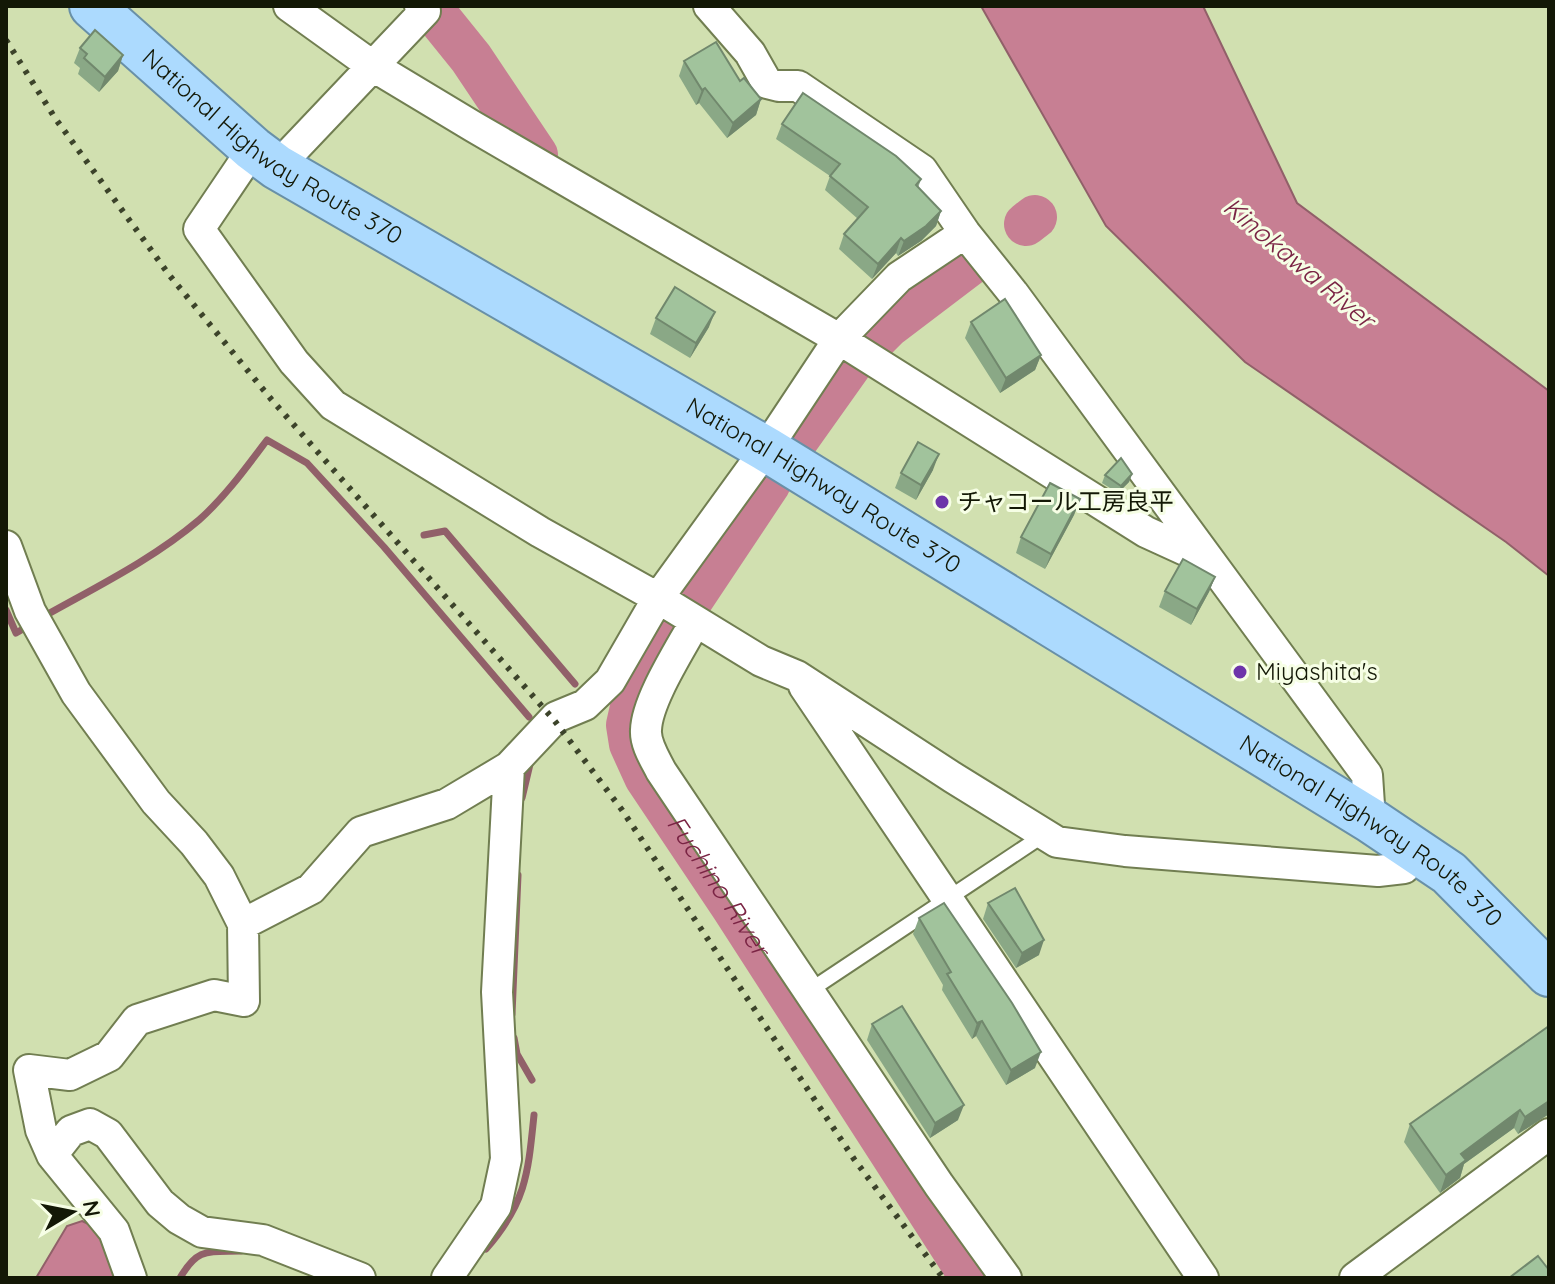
<svg xmlns="http://www.w3.org/2000/svg" width="1555" height="1284" viewBox="0 0 1555 1284" font-family="Quicksand,'Noto Sans JP',sans-serif">
<rect width="100%" height="100%" fill="#d1e0b0"/>
<path fill="#c77f93" stroke="#916069" stroke-width="2" d="M 981,6 L 1203,6 L 1297,203 L 1549,391 L 1549,576 L 1506,542 L 1245,362 L 1106,226 Z
M 82,1221 L 95,1227 L 105,1245 L 115,1278 L 36,1278 L 67,1226 Z"/>
<g fill="none" stroke-linecap="round" stroke-linejoin="round">
<path stroke="#916069" stroke-width="7" d="M 424,535 L 445,531 L 575,684
M 6,610 L 16,633 L 30,625
M 41,618 C 94,588 152,560 199,520 C 225,497 246,468 267,440 L 307,463 L 384,547 L 529,717
M 522,798 L 531,760
M 512,1014 L 518,875
M 514,1038 L 517,1054 L 532,1080
M 486,1249 C 526,1203 528,1174 534,1115
M 180,1278 C 198,1247 208,1252 241,1251"/>
<g stroke="#c77f93" stroke-width="44">
<path d="M 429,6 L 471,58 L 536,155"/>
<path d="M 1026,224 L 1035,217"/>
<path d="M 798,438 L 852,362 L 888,326 L 971,263"/>
<path id="s1" d="M 769,483 L 653,657 L 633,703 L 628,725 L 631,744 L 646,777 L 733,907 L 972,1278"/>
</g>
<defs>
<path id="service" d="M 809,991 L 1045,834"/>
<path id="minor" d="M 289,6 L 371,65 L 474,127 L 839,339 L 1146,532 L 1205,559
M 709,6 L 750,53 L 767,83 L 779,86 L 798,86 L 922,170 L 965,233 L 1013,293 L 1367,775 L 1370,820
M 253,149 L 199,229 L 294,362 L 333,405 L 540,532 L 658,598 L 761,661 L 797,676 L 952,777 L 1057,842 L 1125,851 L 1378,871 L 1404,868 L 1414,850
M 277,167 L 425,11 L 420,6
M 6,546 L 30,611 L 76,693 L 156,802 L 194,843 L 219,876 L 243,924
M 695,622 C 680,650 647,700 646,730 C 645,744 655,759 661,771 L 939,1185 L 1006,1278
M 804,686 L 1203,1278
M 52,1155 L 71,1131 L 90,1124 L 108,1134 L 160,1203 L 179,1219 L 202,1232 L 263,1240 L 360,1278
M 131,1278 L 114,1231 L 52,1155 L 41,1130 L 29,1070 L 70,1075 L 109,1056 L 137,1020 L 214,995 L 244,1001 L 243,924 L 311,889 L 361,832 L 447,804 L 509,767 L 556,717 L 585,705 L 610,681 L 658,598 L 766,449 L 839,339 L 899,277 L 965,233
M 447,1278 L 496,1206 L 506,1159 L 497,992 L 509,767
M 1355,1278 L 1549,1134"/>
<g id="trunk">
<path id="s2" d="M 92,6 L 253,149 L 277,167 L 766,449 L 1370,820 L 1449,873 L 1549,974"/>
</g>
</defs>
<use href="#service" stroke="#717e51" stroke-width="18"/>
<use href="#minor" stroke="#717e51" stroke-width="34"/>
<use href="#trunk" stroke="#6990a7" stroke-width="48"/>
<use href="#service" stroke="#fff" stroke-width="14"/>
<use href="#minor" stroke="#fff" stroke-width="30"/>
<use href="#trunk" stroke="#acdafe" stroke-width="44"/>
<path stroke="#3c432a" stroke-width="6" stroke-dasharray="4 8" stroke-linecap="butt" d="M 6,40 L 55,118 L 170,276 L 271,399 L 554,720 L 622,810 L 854,1159 L 943,1278"/>
</g>
<path fill="#8aa886" d="M 80,48 L 123,55 L 118,71 L 99,92 L 78,74 L 80,68 L 74,63 Z
M 684,61 L 740,81 L 761,99 L 756,115 L 727,138 L 699,103 L 696,105 L 679,76 Z
M 782,124 L 921,179 L 918,188 L 941,211 L 936,226 L 921,241 L 898,256 L 896,253 L 872,279 L 839,249 L 844,234 L 858,219 L 825,190 L 830,176 L 776,139 Z
M 656,318 L 709,327 L 690,358 L 650,334 Z
M 971,322 L 1041,355 L 1035,370 L 1000,393 L 965,338 Z
M 933,470 L 916,500 L 895,488 L 901,473 Z
M 1132,474 L 1129,482 L 1118,493 L 1102,483 L 1105,475 Z
M 1080,499 L 1074,515 L 1045,569 L 1016,553 L 1021,537 Z
M 1215,577 L 1209,592 L 1191,625 L 1159,607 L 1165,591 Z
M 988,903 L 1039,955 L 1016,968 L 983,919 Z
M 919,918 L 1035,1068 L 1006,1085 L 976,1036 L 972,1039 L 942,990 L 943,985 L 913,934 Z
M 872,1024 L 958,1120 L 930,1138 L 867,1040 Z
M 1549,1026 L 1549,1114 L 1518,1134 L 1514,1128 L 1464,1164 L 1460,1178 L 1440,1193 L 1404,1142 L 1410,1124 Z"/>
<path fill="#71886d" d="M 123,55 L 118,71 L 99,92 L 105,77 Z
M 705,88 L 699,103 L 696,105 L 702,90 Z
M 761,99 L 756,115 L 727,138 L 733,123 Z
M 941,211 L 936,226 L 921,241 L 898,256 L 904,241 Z
M 901,238 L 896,253 L 872,279 L 878,264 Z
M 715,312 L 709,327 L 690,358 L 696,343 Z
M 1041,355 L 1035,370 L 1000,393 L 1006,378 Z
M 939,454 L 933,470 L 916,500 L 921,485 Z
M 1132,474 L 1129,482 L 1118,493 L 1121,486 Z
M 1080,499 L 1074,515 L 1045,569 L 1051,554 Z
M 1215,577 L 1209,592 L 1191,625 L 1197,609 Z
M 1044,940 L 1039,955 L 1016,968 L 1022,953 Z
M 982,1021 L 976,1036 L 972,1039 L 977,1023 Z
M 1041,1052 L 1035,1068 L 1006,1085 L 1011,1070 Z
M 1549,1101 L 1549,1114 L 1518,1134 L 1525,1117 Z
M 964,1105 L 958,1120 L 930,1138 L 935,1123 Z
M 1520,1110 L 1514,1128 L 1464,1164 L 1460,1178 L 1440,1193 L 1446,1175 L 1461,1154 Z"/>
<path fill="#a1c39c" stroke="#71886d" stroke-width="2" d="M 95,30 L 123,55 L 105,77 L 84,58 L 87,54 L 80,48 Z
M 716,42 L 740,81 L 744,78 L 761,99 L 733,123 L 705,88 L 702,90 L 684,61 Z
M 803,93 L 896,156 L 921,179 L 916,185 L 941,211 L 926,226 L 904,241 L 901,238 L 878,264 L 844,234 L 868,207 L 830,176 L 840,164 L 782,124 Z
M 675,287 L 715,312 L 696,343 L 656,318 Z
M 1005,299 L 1041,355 L 1006,378 L 971,322 Z
M 918,442 L 939,454 L 921,485 L 901,473 Z
M 1121,458 L 1132,474 L 1121,486 L 1105,475 Z
M 1050,483 L 1080,499 L 1051,554 L 1021,537 Z
M 1183,559 L 1215,577 L 1197,609 L 1165,591 Z
M 1015,888 L 1044,940 L 1022,953 L 988,903 Z
M 944,903 L 1012,1003 L 1041,1052 L 1011,1070 L 982,1021 L 977,1023 L 947,974 L 951,972 L 919,918 Z
M 902,1006 L 964,1105 L 935,1123 L 872,1024 Z
M 1549,1026 L 1549,1101 L 1525,1117 L 1520,1110 L 1461,1154 L 1466,1160 L 1446,1175 L 1410,1124 Z
M 1538,1256 L 1549,1270 L 1549,1278 L 1509,1278 Z"/>
<g fill="#6d34aa" stroke="#f6fee5" stroke-width="3">
<circle cx="942" cy="502" r="8"/>
<circle cx="1240" cy="672" r="8"/>
</g>
<g text-anchor="middle" stroke-width="6" stroke-linejoin="round" paint-order="stroke">
<g font-size="24" fill="#131806" stroke="#f6fee5">
<text dy="8" stroke="none"><textPath href="#s2" startOffset="230">National Highway Route 370</textPath></text>
<text dy="8" stroke="none"><textPath href="#s2" startOffset="878">National Highway Route 370</textPath></text>
<text dy="8" stroke="none"><textPath href="#s2" startOffset="1526">National Highway Route 370</textPath></text>
</g>
<g font-size="24" fill="#131806" stroke="#f6fee5" text-anchor="start">
<text x="958" y="510">チャコール工房良平</text>
<text x="1256" y="680">Miyashita's</text>
</g>
<g font-size="26" font-style="italic" fill="#7a2444" stroke="#f6fee5">
<text transform="translate(1299 263) rotate(40)" y="9">Kinokawa River</text>
<text dy="9" stroke="none"><textPath href="#s1" startOffset="468">Fuchino River</textPath></text>
</g>
</g>
<rect width="1555" height="1284" fill="none" stroke="#131806" stroke-width="16"/>
<g transform="translate(72 1212) rotate(80)" stroke="#f6fee5" stroke-width="6" paint-order="stroke">
<path d="M0-6L14 30L0 20L-14 30Z" fill="#131806"/>
<text y="-12" font-size="22" font-weight="bold" text-anchor="middle" fill="#131806">N</text>
</g>
</svg>
